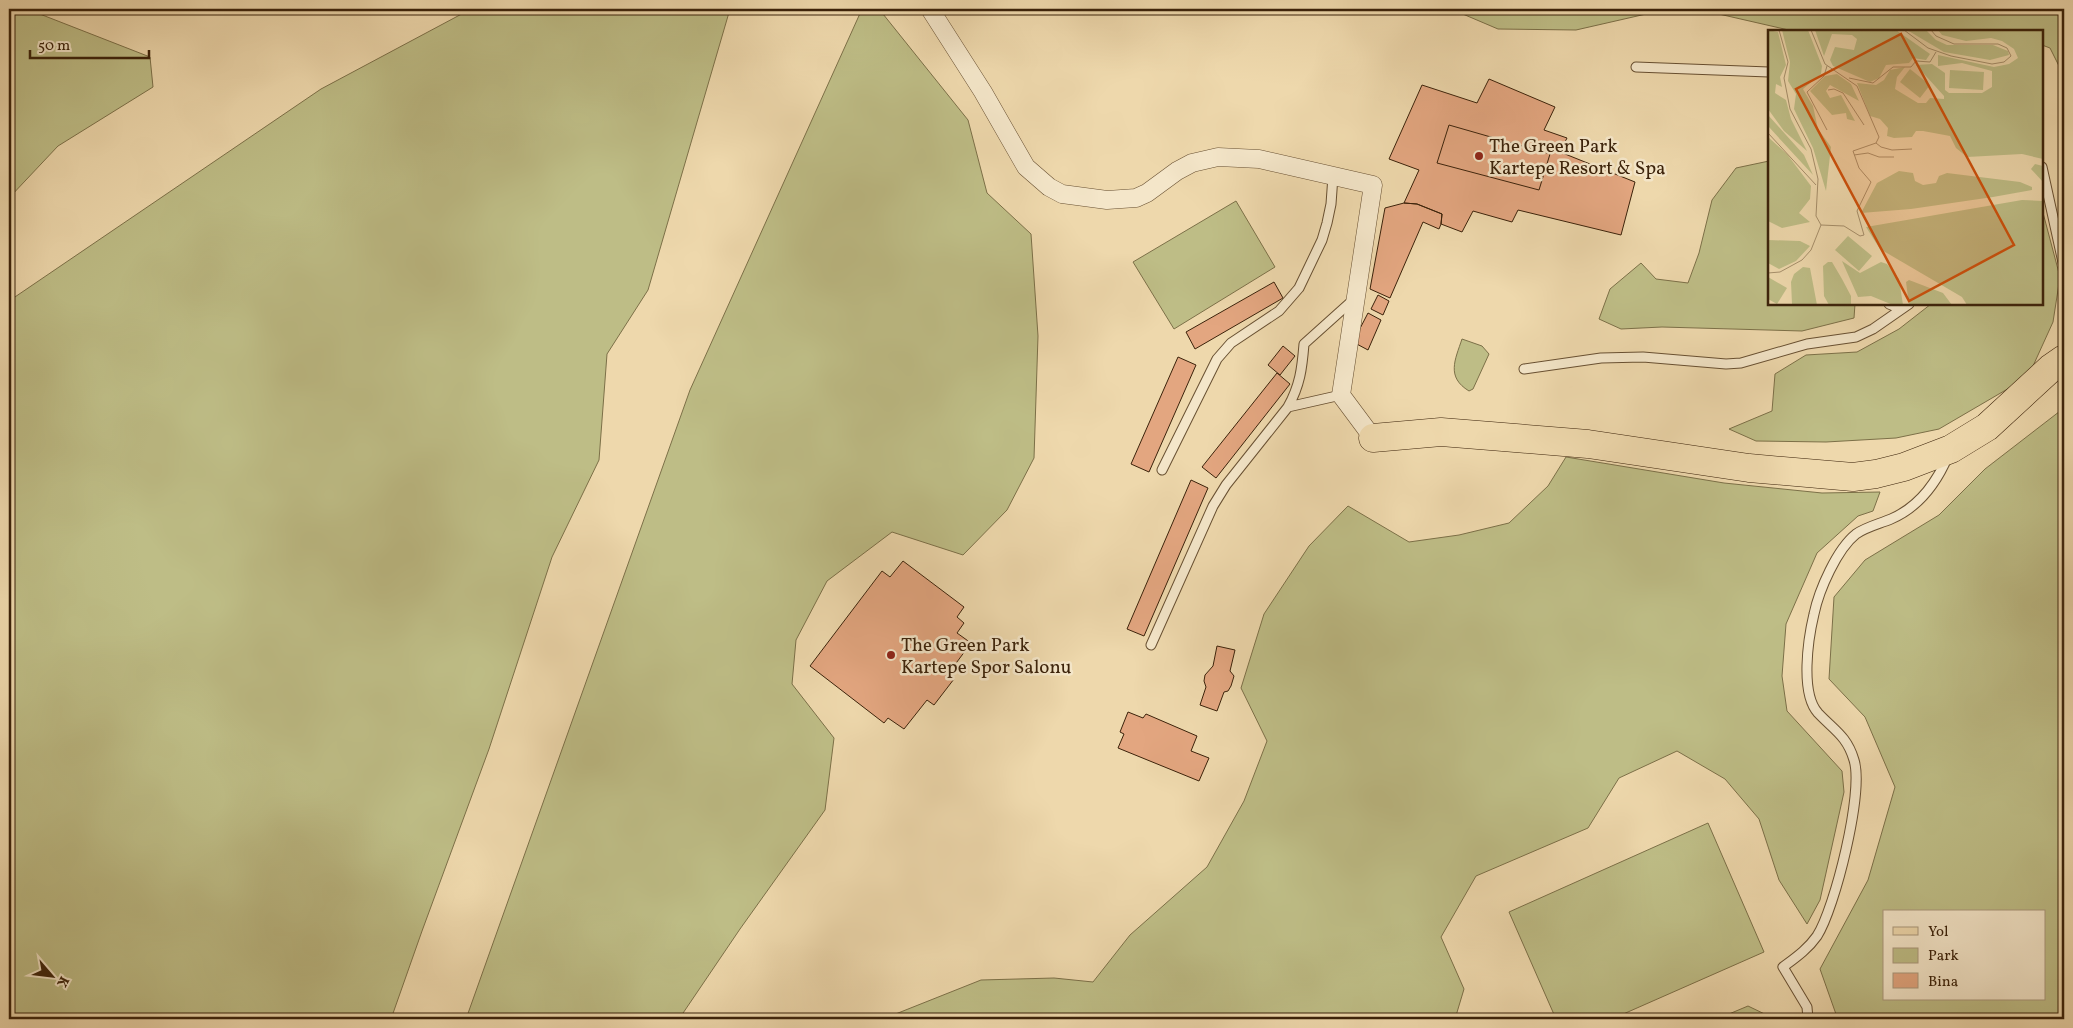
<svg xmlns="http://www.w3.org/2000/svg" width="2073" height="1028" viewBox="0 0 2073 1028" font-family="Vollkorn,serif">
<rect width="100%" height="100%" fill="#eed8ac"/>
<filter id="stains"><feTurbulence type="fractalNoise" baseFrequency=".004" numOctaves="4"/><feColorMatrix values="0 0 0 0 .2 0 0 0 0 .09 0 0 0 0 .02 0 0 0 .5 -.17"/></filter>
<radialGradient id="worn" r=".72"><stop offset=".6" stop-color="#630" stop-opacity="0"/><stop offset="1" stop-color="#630" stop-opacity=".3"/></radialGradient>
<path fill="#bebd86" stroke="#7c7048" fill-rule="evenodd" d="M 9,9 L 27,9 L 150,57 L 153,87 L 58,146 L 9,198 Z
M 186,9 L 249,9 L 209,14 Z
M 471,9 L 730,9 L 648,290 L 607,354 L 599,460 L 552,557 L 489,749 L 422,931 L 391,1019 L 9,1019 L 9,301 L 321,89 Z
M 862,9 L 879,9 L 968,120 L 987,193 L 1031,234 L 1038,336 L 1034,458 L 1007,510 L 963,555 L 892,532 L 827,581 L 796,640 L 792,684 L 834,738 L 825,810 L 740,929 L 679,1019 L 466,1019 L 690,390 Z
M 1451,9 L 1668,9 L 1576,30 L 1498,29 Z
M 1697,9 L 2064,9 L 2064,76 L 2050,48 L 2042,45 L 2042,31 L 1793,31 Z
M 1769,161 L 1769,304 L 1855,304 L 1854,318 L 1802,331 L 1662,327 L 1621,329 L 1599,319 L 1610,289 L 1641,263 L 1656,279 L 1688,283 L 1699,253 L 1712,200 L 1736,168 Z
M 1236,201 L 1275,267 L 1174,329 L 1133,262 Z
M 2042,209 L 2060,277 L 2053,322 L 2028,377 L 1939,429 L 1896,438 L 1826,442 L 1756,441 L 1729,429 L 1772,411 L 1775,374 L 1806,355 L 1857,352 L 1899,329 L 1931,304 L 2042,304 Z
M 1462,339 L 1482,346 L 1489,354 L 1473,389 L 1469,391 C 1446,377 1455,360 1462,339 Z
M 2064,408 L 2064,1019 L 1835,1019 L 1837,1017 L 1820,969 L 1868,880 L 1895,787 L 1865,717 L 1829,679 L 1834,597 L 1865,560 L 1939,515 L 1985,469 ZM 1884,912 L 2044,912 L 2044,999 L 1884,999 Z
M 1566,457 L 1724,483 L 1822,493 L 1880,492 L 1873,511 L 1858,516 L 1817,553 L 1786,624 L 1782,676 L 1787,711 L 1842,771 L 1844,792 L 1820,900 L 1807,924 L 1779,880 L 1759,819 L 1725,779 L 1677,751 L 1619,778 L 1588,828 L 1476,876 L 1441,937 L 1464,989 L 1455,1019 L 883,1019 L 981,980 L 1054,978 L 1093,982 L 1130,935 L 1207,867 L 1244,801 L 1267,741 L 1241,688 L 1264,614 L 1309,546 L 1348,506 L 1409,542 L 1459,535 L 1509,523 L 1548,486 Z
M 1708,823 L 1764,952 L 1612,1019 L 1556,1019 L 1509,912 Z
M 1748,1006 L 1775,1019 L 1717,1019 Z"/>
<path fill="#e3a680" stroke="#3b220a" d="M 1489,79 L 1555,107 L 1544,130 L 1567,138 L 1560,152 L 1635,182 L 1621,235 L 1518,210 L 1512,222 L 1473,211 L 1462,232 L 1441,224 L 1442,214 L 1417,204 L 1404,203 L 1419,170 L 1389,159 L 1422,85 L 1477,103 Z
M 1449,125 L 1550,154 L 1539,190 L 1437,163 Z
M 1404,203 L 1417,204 L 1442,214 L 1441,224 L 1439,229 L 1423,222 L 1390,298 L 1370,289 L 1385,208 Z
M 1274,282 L 1283,298 L 1195,349 L 1186,332 Z
M 1378,295 L 1389,301 L 1383,315 L 1371,309 Z
M 1368,313 L 1381,320 L 1368,350 L 1353,342 Z
M 1283,346 L 1295,356 L 1280,375 L 1268,365 Z
M 1178,357 L 1196,365 L 1149,472 L 1131,464 Z
M 1277,373 L 1290,384 L 1216,478 L 1202,467 Z
M 1191,480 L 1208,488 L 1144,636 L 1127,629 Z
M 903,561 L 964,607 L 957,617 L 964,623 L 957,633 L 971,643 L 948,674 L 954,679 L 934,705 L 927,700 L 904,729 L 888,718 L 884,723 L 810,666 L 882,571 L 890,577 Z
M 1217,646 L 1235,650 L 1230,671 L 1234,676 L 1231,686 L 1228,691 L 1224,692 L 1217,711 L 1200,705 L 1206,687 L 1204,681 L 1205,675 L 1213,666 Z
M 1128,712 L 1143,718 L 1146,714 L 1197,736 L 1191,751 L 1209,758 L 1199,781 L 1118,748 L 1124,734 L 1120,732 Z"/>
<g fill="none" stroke-linecap="round" stroke-linejoin="round">
<defs>
<path id="lane" d="M 1636,67 L 1769,72
M 2042,167 L 2064,267
M 1889,304 L 1901,309
M 1524,369 L 1601,358 L 1643,357 L 1726,364 L 1741,363 L 1807,344 L 1856,337 L 1873,329 L 1909,304
M 1288,407 C 1300,385 1302,369 1304,344 L 1353,300
M 1162,470 L 1217,359 L 1231,343 L 1279,311 L 1299,288 L 1322,240 L 1327,223 L 1331,204 L 1333,176
M 1151,645 L 1213,506 L 1226,485 L 1288,407 L 1341,395
M 1808,1019 L 1807,1007 L 1783,967 C 1795,958 1808,949 1817,936 C 1835,908 1864,792 1854,760 C 1847,736 1834,730 1818,713 C 1800,693 1808,639 1814,614 C 1819,590 1837,549 1856,534 C 1866,527 1879,524 1891,519 C 1919,507 1936,484 1948,456"/>
<path id="street" d="M 930,9 L 983,92 L 1026,167 L 1049,187 L 1062,194 L 1107,200 L 1136,198 L 1147,193 L 1177,171 L 1192,163 L 1218,157 L 1259,159 L 1373,185 L 1341,395 L 1373,438"/>
<path id="primary" d="M 1373,438 L 1441,432 L 1503,437 L 1588,444 L 1749,468 L 1853,477 L 1876,474 L 1904,467 L 1951,449 L 1987,427 L 2051,368 L 2064,359"/>
</defs>
<use href="#lane" stroke="#685032" stroke-width="11"/>
<use href="#street" stroke="#685032" stroke-width="19"/>
<use href="#primary" stroke="#3b220a" stroke-width="29"/>
<use href="#lane" stroke="#f4e6c9" stroke-width="9"/>
<use href="#street" stroke="#f4e6c9" stroke-width="18"/>
<use href="#primary" stroke="#eed8ac" stroke-width="28"/>
</g>
<g fill="#8f2418" stroke="#f4e6c9" stroke-width="2">
<circle cx="1479" cy="156" r="5"/>
<circle cx="891" cy="655" r="5"/>
</g>
<g text-anchor="middle" stroke-width="5" stroke-linejoin="round" paint-order="stroke">
<g font-size="19" fill="#3b220a" stroke="#f4e6c9" text-anchor="start">
<text x="1489" y="152">The Green Park<tspan x="1489" dy="22">Kartepe Resort &amp; Spa</tspan></text>
<text x="901" y="651">The Green Park<tspan x="901" dy="22">Kartepe Spor Salonu</tspan></text>
</g>
</g>
<g transform="translate(1768 30)">
<rect width="275" height="275" fill="#eed8ac"/>
<path d="M 0,0 L 10,2 L 18,35 L 12,47 L 14,57 L 8,54 L 7,63 L 18,70 L 23,89 L 39,121 L 16,101 L 0,79 ZM 14,0 L 40,0 L 54,36 L 53,44 L 35,59 L 45,76 L 50,99 L 63,117 L 58,161 L 45,118 L 26,79 L 28,64 L 20,51 L 22,32 ZM 47,0 L 128,0 L 162,24 L 158,30 L 145,28 L 141,33 L 118,35 L 111,48 L 102,52 L 65,36 L 62,30 L 67,17 L 86,20 L 89,9 L 84,5 L 64,4 L 56,26 ZM 139,0 L 158,0 L 168,10 L 179,15 L 225,15 L 240,21 L 241,25 L 222,30 L 176,22 ZM 170,0 L 275,0 L 275,129 L 254,124 L 199,127 L 188,118 L 182,106 L 155,101 L 148,101 L 144,107 L 126,108 L 119,106 L 120,98 L 112,89 L 102,86 L 89,53 L 108,55 L 116,50 L 122,40 L 137,37 L 129,47 L 127,59 L 150,73 L 158,73 L 162,68 L 176,69 L 176,66 L 148,35 L 164,34 L 177,43 L 177,60 L 181,63 L 214,63 L 224,57 L 224,41 L 194,33 L 170,36 L 170,25 L 226,37 L 241,34 L 250,28 L 246,19 L 234,11 L 223,8 L 198,11 L 174,5 ZM 142,39 L 162,55 L 152,68 L 132,52 ZM 182,40 L 216,42 L 215,60 L 181,58 ZM 69,44 L 83,54 L 91,71 L 62,55 L 58,61 L 62,68 L 73,65 L 87,91 L 79,89 L 78,83 L 64,85 L 42,61 L 57,46 ZM 0,85 L 36,125 L 45,145 L 0,96 ZM 0,107 L 19,124 L 43,156 L 42,169 L 31,183 L 42,192 L 14,198 L 0,191 ZM 267,134 L 275,136 L 275,152 L 263,139 ZM 131,141 L 145,143 L 147,151 L 155,155 L 168,153 L 171,146 L 179,143 L 252,152 L 264,157 L 264,160 L 225,167 L 143,179 L 93,183 L 109,153 ZM 254,170 L 275,171 L 275,275 L 199,275 L 194,267 L 112,219 L 98,197 ZM 80,206 L 104,226 L 91,241 L 67,220 ZM 0,210 L 32,211 L 42,216 L 28,231 L 11,239 L 0,233 ZM 74,231 L 92,243 L 113,232 L 119,234 L 131,249 L 135,275 L 125,275 L 103,266 L 90,267 ZM 60,232 L 64,232 L 74,249 L 83,266 L 83,275 L 61,275 L 56,266 L 55,236 ZM 35,237 L 42,238 L 49,275 L 24,274 L 23,252 L 26,244 ZM 0,247 L 19,258 L 9,274 L 0,269 ZM 141,250 L 175,263 L 184,275 L 141,275 L 138,252 Z" fill="#bebd86"/>
<path fill="none" stroke="#a68f6b" stroke-width="1" d="M 11,0 L 20,32 L 16,48 L 22,79 L 43,119 L 50,149 L 48,186 L 53,195 L 76,196 L 92,206 L 96,205 L 89,181 L 103,152 L 91,138 L 85,121 L 108,113 L 111,107M 43,0 L 57,34 L 89,56 L 111,107M 136,0 L 160,18 L 183,26 L 224,34 L 236,32 L 243,26 L 239,18 L 230,14 L 186,14 L 168,6 L 163,0M 81,48 L 105,53 L 125,37 L 143,37 L 148,31 L 162,32 L 168,22M 60,60 L 66,59 L 75,63 L 96,95M 59,100 L 39,62 L 56,46 L 59,36M 0,103 L 48,155M 108,113 L 113,117 L 124,120 L 144,119M 86,125 L 100,123 L 111,127 L 126,127M 0,243 L 12,242 L 34,230 L 43,220 L 53,195"/>
<path fill="#ce510c" fill-opacity="0.15" stroke="#ce510c" stroke-width="2.5" d="M 133,4 L 246,215 L 141,271 L 28,59 Z"/>
<rect width="275" height="275" fill="none" stroke="#3b220a" stroke-width="2.5"/>
</g>
<rect width="2073" height="1028" fill="none" stroke="#eed8ac" stroke-width="30"/>
<rect x="10" y="10" width="2053" height="1008" fill="none" stroke="#3b220a" stroke-width="2.5"/>
<rect x="15" y="15" width="2043" height="998" fill="none" stroke="#3b220a"/>
<rect x="1883" y="910" width="162" height="90" fill="#f4e6c9" stroke="#aa987d"/>
<rect x="1893" y="927" width="25" height="8" fill="#eed8ac" stroke="#aa987d"/>
<text x="1928" y="936" font-size="15" fill="#3b220a">Yol</text>
<rect x="1893" y="948" width="25" height="15" fill="#bebd86" stroke="#aa987d"/>
<text x="1928" y="960" font-size="15" fill="#3b220a">Park</text>
<rect x="1893" y="973" width="25" height="15" fill="#e3a680" stroke="#aa987d"/>
<text x="1928" y="986" font-size="15" fill="#3b220a">Bina</text>
<g transform="translate(52 976) rotate(118)" stroke="#f4e6c9" stroke-width="4" paint-order="stroke">
<path d="M0-4L9 19L0 12L-9 19Z" fill="#3b220a"/>
<text y="-8" font-size="14" font-weight="bold" text-anchor="middle" fill="#3b220a">K</text>
</g>
<path d="M30 50v8h119v-8" fill="none" stroke="#3b220a" stroke-width="2.5"/>
<text x="38" y="50" font-size="15" fill="#3b220a" stroke="#f4e6c9" stroke-width="4" paint-order="stroke">50 m</text>
<rect width="100%" height="100%" filter="url(#stains)"/>
<rect width="100%" height="100%" fill="url(#worn)"/>
</svg>
